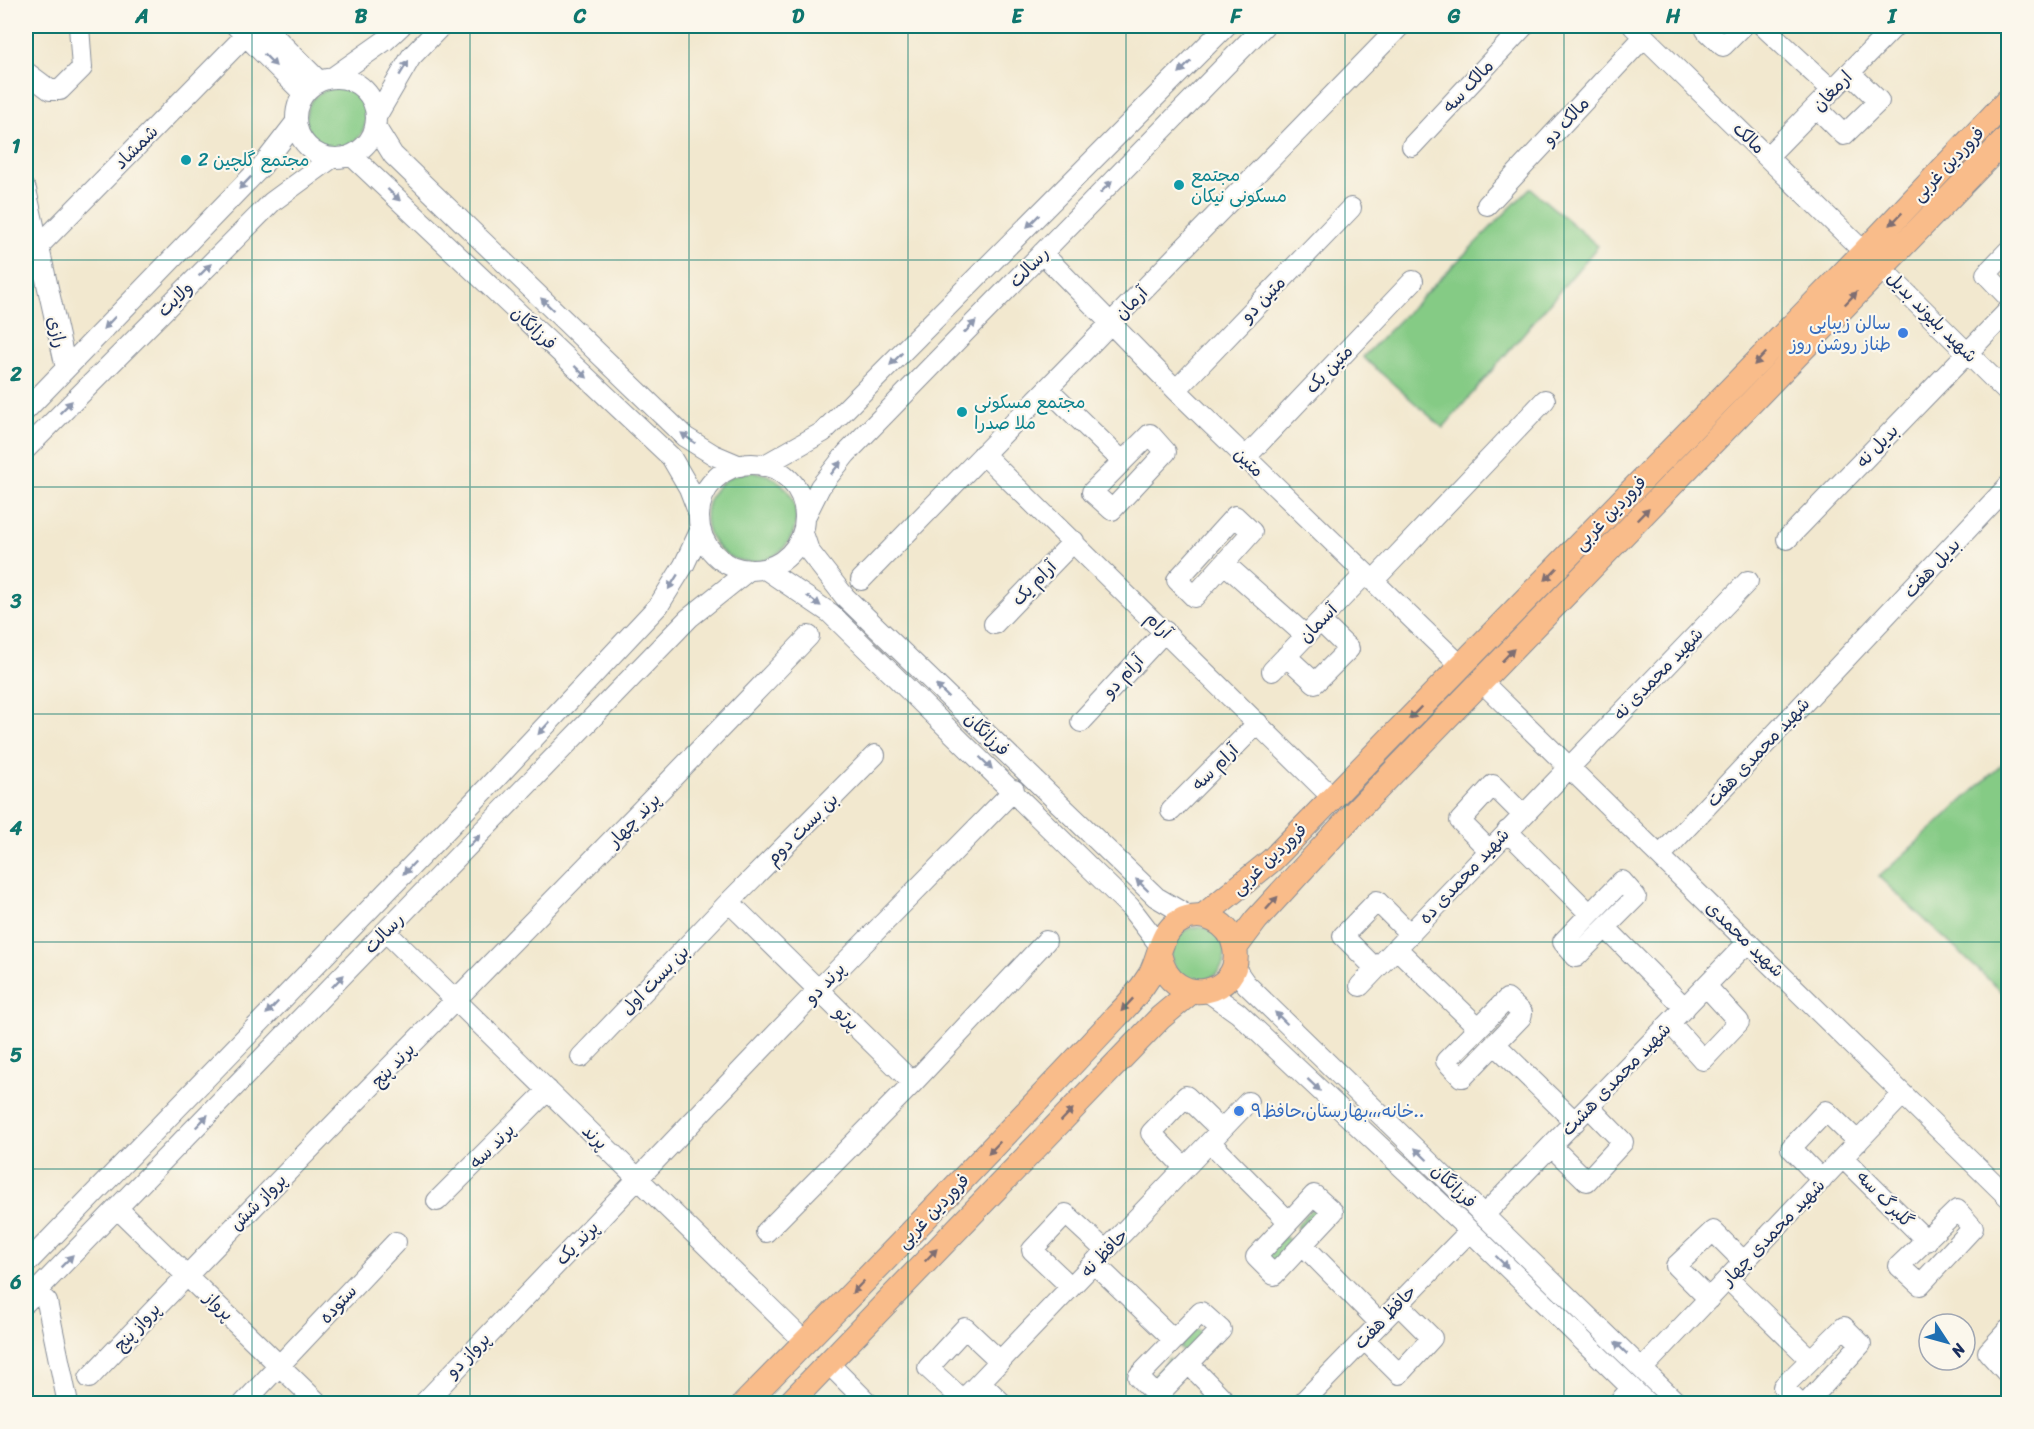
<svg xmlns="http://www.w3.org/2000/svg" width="2034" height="1429" viewBox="0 0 2034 1429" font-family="Sriracha,'Playpen Sans Arabic',sans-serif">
<rect width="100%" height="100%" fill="#fbf7ec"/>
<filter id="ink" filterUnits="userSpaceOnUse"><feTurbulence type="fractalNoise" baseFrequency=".0167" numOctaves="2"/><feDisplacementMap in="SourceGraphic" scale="12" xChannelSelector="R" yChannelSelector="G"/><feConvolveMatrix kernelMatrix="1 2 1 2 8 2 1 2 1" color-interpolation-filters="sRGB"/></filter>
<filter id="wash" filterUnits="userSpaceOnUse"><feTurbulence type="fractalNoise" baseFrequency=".008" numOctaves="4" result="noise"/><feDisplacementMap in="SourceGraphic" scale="24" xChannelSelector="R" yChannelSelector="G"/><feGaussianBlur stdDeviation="1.35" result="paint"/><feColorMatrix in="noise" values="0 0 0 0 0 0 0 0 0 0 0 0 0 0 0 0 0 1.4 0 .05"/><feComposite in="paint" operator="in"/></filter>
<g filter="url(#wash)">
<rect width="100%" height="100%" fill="#f2e8cf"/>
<path fill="#85cb85" stroke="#507d72" stroke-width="1.5" d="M306 118a30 30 0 1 1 60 0a30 30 0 1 1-60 0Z
M 1530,188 L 1598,246 L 1443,428 L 1363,357 Z
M706 517a45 45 0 1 1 90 0a45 45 0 1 1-90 0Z
M 2008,759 L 2008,990 L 2004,994 L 1879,877 Z
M1171 954a27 27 0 1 1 54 0a27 27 0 1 1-54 0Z
M 1313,1207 L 1322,1215 L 1304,1234 L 1296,1227 Z
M 1284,1236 L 1293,1243 L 1275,1263 L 1267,1255 Z
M 1196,1328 L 1204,1335 L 1187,1355 L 1179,1347 Z
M 1169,1358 L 1177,1365 L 1160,1384 L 1152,1377 Z"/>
</g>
<g filter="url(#ink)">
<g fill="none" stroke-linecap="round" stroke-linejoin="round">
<defs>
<path id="minor" d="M 236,26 L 304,94
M 264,26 L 319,81
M 1633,26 L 1864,252
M 1710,26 L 1706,30 L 1723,46 L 1743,26
M 1763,26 L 1832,90
M 26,72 L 50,90 L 60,90 L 82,68 L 79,26
M 332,78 L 386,40 L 401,26
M296 118a40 40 0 1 1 80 0a40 40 0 1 1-80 0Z
M 1816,107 L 1844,135 L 1879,101 L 1850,73
M 376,117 L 411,57 L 441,26
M 375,126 L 393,155 L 685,437 L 714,455 L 740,466
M 1412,146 L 1524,26
M 351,155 L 671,457 L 689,488 L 699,514
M 1768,156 L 1895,26
M 26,190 L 66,368
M 1487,205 L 1644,37
M 2008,251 L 1986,274 L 2008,297
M 1042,253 L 1176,390 L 1461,666
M 26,259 L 246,35
M 1880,267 L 2008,393
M 1048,389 L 1121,460
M 1176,390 L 1351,208
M 26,410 L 262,166 L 296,122
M 1150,434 L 1166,452 L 1112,510 L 1092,492 Z
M 26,449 L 272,202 L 332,158
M 983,454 L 1333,798
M 1245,458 L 1413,281
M699 517a53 53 0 1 1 106 0a53 53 0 1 1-106 0Z
M 763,466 L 823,432 L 1226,26
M 1235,516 L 1252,532 L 1194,597 L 1177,580 Z
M 805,517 L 820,487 L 846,454 L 1264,26
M 803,533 L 809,551 L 845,597 L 1156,897 L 1190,917
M 1787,539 L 2008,311
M 1225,564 L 1306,636
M 765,569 L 830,613 L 1130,907 L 1160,946
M 861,580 L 1400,26
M 1373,581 L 1545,400
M 994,624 L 1074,541
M 1286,656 L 1315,683 L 1349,649 L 1320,621
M 1272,671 L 1365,574
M 1482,682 L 2008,1197
M 1081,722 L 1165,631
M 1171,811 L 1258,723
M 1507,831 L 1590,914
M 1489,850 L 1460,821 L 1493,785 L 1523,815
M 1660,856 L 2008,486
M 1622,881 L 1636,897 L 1576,957 L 1563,942 Z
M 729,902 L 913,1083
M 1606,928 L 1685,1008
M 386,932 L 805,1342
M 1396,948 L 1478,1027
M 1234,967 L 1246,984 L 1678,1404
M 1376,969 L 1343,936 L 1377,901 L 1410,934
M 1360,986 L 1748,581
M 1207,991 L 1238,1013 L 1470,1231 L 1648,1404
M 1507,999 L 1522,1013 L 1521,1017 L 1463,1077 L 1461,1077 L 1446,1061 Z
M 1670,1023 L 1703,1060 L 1739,1022 L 1706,986
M 1495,1044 L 1575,1122
M 581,1057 L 729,902 L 875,755
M 1210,1142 L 1289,1222
M 1551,1146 L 1587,1181 L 1623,1142 L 1589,1107
M 1843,1158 L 1927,1241
M 1185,1168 L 1151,1133 L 1186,1096 L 1221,1130
M 1822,1180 L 1791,1148 L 1826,1111 L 1858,1142
M 1314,1195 L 1333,1212 L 1274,1275 L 1256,1257 Z
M 437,1201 L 548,1090
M 118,1209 L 319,1404
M 1957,1210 L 1973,1228 L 1920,1285 L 1899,1266 Z
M 1484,1215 L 1748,942
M 766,1232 L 913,1083 L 1046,941
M 1303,1245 L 1380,1323
M 1094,1263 L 1174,1340
M 26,1264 L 487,788 L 659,605 L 684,565 L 700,531
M 1728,1279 L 1810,1359
M 1071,1287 L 1032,1250 L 1066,1214 L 1106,1251
M 36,1291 L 47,1302 L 68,1404
M 1709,1299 L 1676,1266 L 1713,1231 L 1744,1262
M 26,1302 L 689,618 L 749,570
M 1201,1312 L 1221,1330 L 1157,1396 L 1138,1377 Z
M 2008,1330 L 1988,1352 L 2007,1373 L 2008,1371
M 1364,1339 L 1399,1374 L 1432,1338 L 1398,1304
M 828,1363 L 869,1404
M 1189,1364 L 1228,1404
M 1642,1369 L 1903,1094
M 89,1378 C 326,1128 571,886 809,636
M 980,1382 L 1003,1404
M 963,1400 L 928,1368 L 965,1328 L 1000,1361
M 243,1404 L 396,1242
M 423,1404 L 818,990 L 1014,790
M 959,1404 L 1248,1102
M 1301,1404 L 1470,1231
M 1617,1404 L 1632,1388
M 1800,1404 L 1783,1387 L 1844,1327 L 1861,1344 L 1806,1404"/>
<path id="major" d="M 1203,916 L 1272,860 L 1864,252 L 2008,100
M 1235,948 L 1256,920 L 1356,811 L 2008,137
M 744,1404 C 870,1276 994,1148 1116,1017 C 1129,1004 1140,991 1150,975 C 1160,957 1160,932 1180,921 C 1202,908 1231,923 1235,948 C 1244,996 1172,1011 1160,957
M 789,1404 L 1160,1018 L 1191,992"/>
</defs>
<use href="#minor" stroke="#868c96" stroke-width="22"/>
<use href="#major" stroke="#868c96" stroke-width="26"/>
<use href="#minor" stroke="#fff" stroke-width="20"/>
<use href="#major" stroke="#f9bc8a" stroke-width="24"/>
</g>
<defs><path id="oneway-solid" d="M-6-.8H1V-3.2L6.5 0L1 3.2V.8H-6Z" transform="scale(1.5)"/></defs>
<g fill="#8d97ae">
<use href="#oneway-solid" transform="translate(270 60) rotate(45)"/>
<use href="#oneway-solid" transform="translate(1185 67) rotate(135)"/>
<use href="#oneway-solid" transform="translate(404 68) rotate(-59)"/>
<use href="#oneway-solid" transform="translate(245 183) rotate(134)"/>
<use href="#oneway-solid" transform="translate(1106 187) rotate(-46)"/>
<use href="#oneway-solid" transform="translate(394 195) rotate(43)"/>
<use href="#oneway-solid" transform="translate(1033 221) rotate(135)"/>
<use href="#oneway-solid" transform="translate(205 270) rotate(-45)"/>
<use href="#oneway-solid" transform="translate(547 304) rotate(-136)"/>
<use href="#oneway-solid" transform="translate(109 323) rotate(134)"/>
<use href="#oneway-solid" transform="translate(970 327) rotate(-46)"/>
<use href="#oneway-solid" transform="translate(896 359) rotate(135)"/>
<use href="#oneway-solid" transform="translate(581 372) rotate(43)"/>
<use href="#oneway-solid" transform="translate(66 407) rotate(-45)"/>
<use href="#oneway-solid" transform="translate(688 438) rotate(-144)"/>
<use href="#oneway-solid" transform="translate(836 468) rotate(-52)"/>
<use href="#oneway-solid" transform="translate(673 582) rotate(122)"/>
<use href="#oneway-solid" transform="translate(814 601) rotate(37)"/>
<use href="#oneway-solid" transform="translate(942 691) rotate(-136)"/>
<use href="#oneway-solid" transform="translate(544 728) rotate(133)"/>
<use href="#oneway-solid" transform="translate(986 763) rotate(44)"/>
<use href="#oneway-solid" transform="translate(474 841) rotate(-46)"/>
<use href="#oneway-solid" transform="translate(409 868) rotate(134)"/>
<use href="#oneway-solid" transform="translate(1142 885) rotate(-136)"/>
<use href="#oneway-solid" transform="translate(338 981) rotate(-46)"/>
<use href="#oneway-solid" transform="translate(272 1008) rotate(134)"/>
<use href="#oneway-solid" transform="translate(1281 1018) rotate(-136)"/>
<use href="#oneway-solid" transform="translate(1314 1085) rotate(43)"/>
<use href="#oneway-solid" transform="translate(202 1121) rotate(-46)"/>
<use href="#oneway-solid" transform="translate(1421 1154) rotate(-136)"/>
<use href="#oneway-solid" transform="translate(67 1261) rotate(-45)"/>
<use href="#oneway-solid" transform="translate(1502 1262) rotate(44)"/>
<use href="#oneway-solid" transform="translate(1621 1348) rotate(-136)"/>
</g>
<g fill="#7f6e72">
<use href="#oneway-solid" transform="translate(1896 219) rotate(134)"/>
<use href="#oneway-solid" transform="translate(1851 298) rotate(-46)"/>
<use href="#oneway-solid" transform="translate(1760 359) rotate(134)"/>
<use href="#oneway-solid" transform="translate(1643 514) rotate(-46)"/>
<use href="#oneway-solid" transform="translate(1551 574) rotate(134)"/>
<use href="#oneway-solid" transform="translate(1508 655) rotate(-46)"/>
<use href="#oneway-solid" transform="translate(1415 713) rotate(134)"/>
<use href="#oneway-solid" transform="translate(1272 903) rotate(-48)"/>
<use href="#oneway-solid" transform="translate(1127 1005) rotate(133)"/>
<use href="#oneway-solid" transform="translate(1067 1115) rotate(-46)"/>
<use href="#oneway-solid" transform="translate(994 1148) rotate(134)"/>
<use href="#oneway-solid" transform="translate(931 1255) rotate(-46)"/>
<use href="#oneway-solid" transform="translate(858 1287) rotate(134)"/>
</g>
</g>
<path fill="none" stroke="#0f766e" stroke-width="1.5" stroke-opacity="0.55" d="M 252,26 L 252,1404M 470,26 L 470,1404M 689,26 L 689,1404M 908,26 L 908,1404M 1126,26 L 1126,1404M 1345,26 L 1345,1404M 1564,26 L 1564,1404M 1782,26 L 1782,1404M 26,260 L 2008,260M 26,487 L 2008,487M 26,714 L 2008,714M 26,942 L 2008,942M 26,1169 L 2008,1169"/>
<g fill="#0f9aa8" stroke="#fbf7ec" stroke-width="2">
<circle cx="186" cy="160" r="6"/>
<circle cx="1179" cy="185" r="6"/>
<circle cx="962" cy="412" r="6"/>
</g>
<g fill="#3f7fe0" stroke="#fbf7ec" stroke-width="2">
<circle cx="1903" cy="333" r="6"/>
<circle cx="1239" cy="1111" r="6"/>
</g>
<g text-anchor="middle" stroke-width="4.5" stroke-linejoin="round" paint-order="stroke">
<g font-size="18" fill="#1b2f5e" stroke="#fbf7ec">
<text transform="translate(1468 86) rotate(-47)" y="6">مالک سه</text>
<text transform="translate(1832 91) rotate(-46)" y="6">ارمغان</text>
<text transform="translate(1566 121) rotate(-47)" y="6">مالک دو</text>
<text transform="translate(1749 138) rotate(44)" y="6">مالک</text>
<text transform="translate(136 147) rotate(-45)" y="6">شمشاد</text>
<text transform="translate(1948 164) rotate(-46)" y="6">فروردین غربی</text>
<text transform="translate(1029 267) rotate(-46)" y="6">رسالت</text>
<text transform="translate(175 299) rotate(-45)" y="6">ولایت</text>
<text transform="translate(1263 299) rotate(-46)" y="6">متین دو</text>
<text transform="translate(1131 303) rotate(-46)" y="6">آرمان</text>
<text transform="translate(1932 317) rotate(45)" y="6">شهید بلیوند بدیل</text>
<text transform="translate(534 328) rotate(43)" y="6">فرزانگان</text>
<text transform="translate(57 332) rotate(76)" y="6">رازی</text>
<text transform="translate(1329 369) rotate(-46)" y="6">متین یک</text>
<text transform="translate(1877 446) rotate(-46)" y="6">بدیل نه</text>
<text transform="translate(1249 462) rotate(44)" y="6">متین</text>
<text transform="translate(1610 513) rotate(-46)" y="6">فروردین غربی</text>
<text transform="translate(1932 568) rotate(-47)" y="6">بدیل هفت</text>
<text transform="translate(1034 583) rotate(-46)" y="6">آرام یک</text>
<text transform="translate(1318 623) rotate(-46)" y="6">آسمان</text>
<text transform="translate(1159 625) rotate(45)" y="6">آرام</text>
<text transform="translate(1658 674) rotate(-46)" y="6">شهید محمدی نه</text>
<text transform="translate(1123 676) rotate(-47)" y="6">آرام دو</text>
<text transform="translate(987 734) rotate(44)" y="6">فرزانگان</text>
<text transform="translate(1758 752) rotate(-47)" y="6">شهید محمدی هفت</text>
<text transform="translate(1215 767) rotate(-45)" y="6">آرام سه</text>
<text transform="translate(634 820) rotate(-46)" y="6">پرند چهار</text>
<text transform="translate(802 829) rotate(-45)" y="6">بن بست دوم</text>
<text transform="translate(1269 859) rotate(-43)" y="6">فروردین غربی</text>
<text transform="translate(1464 876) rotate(-47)" y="6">شهید محمدی ده</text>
<text transform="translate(384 933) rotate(-46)" y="6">رسالت</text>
<text transform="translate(1745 939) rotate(44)" y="6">شهید محمدی</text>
<text transform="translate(655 980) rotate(-46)" y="6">بن بست اول</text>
<text transform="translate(825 983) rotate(-46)" y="6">پرند دو</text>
<text transform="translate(847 1018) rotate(44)" y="6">پرتو</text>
<text transform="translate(393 1065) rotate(-46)" y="6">پرند پنج</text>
<text transform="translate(1616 1079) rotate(-46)" y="6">شهید محمدی هشت</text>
<text transform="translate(595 1137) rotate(44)" y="6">پرند</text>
<text transform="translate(492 1146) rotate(-45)" y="6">پرند سه</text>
<text transform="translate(1454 1186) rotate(44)" y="6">فرزانگان</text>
<text transform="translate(1885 1199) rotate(45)" y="6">گلبرگ سه</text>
<text transform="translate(258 1202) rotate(-45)" y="6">پرواز شش</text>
<text transform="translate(933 1211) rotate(-46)" y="6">فروردین غربی</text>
<text transform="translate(1773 1232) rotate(-46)" y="6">شهید محمدی چهار</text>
<text transform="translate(577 1243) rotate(-46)" y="6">پرند یک</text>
<text transform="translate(1104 1253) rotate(-46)" y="6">حافظ نه</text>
<text transform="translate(338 1304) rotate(-47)" y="6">ستوده</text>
<text transform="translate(219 1306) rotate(44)" y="6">پرواز</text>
<text transform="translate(1385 1317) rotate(-46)" y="6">حافظ هفت</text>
<text transform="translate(137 1327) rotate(-47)" y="6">پرواز پنج</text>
<text transform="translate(468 1355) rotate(-46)" y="6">پرواز دو</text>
</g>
<g font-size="18" fill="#0d838f" stroke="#fbf7ec" text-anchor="start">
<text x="198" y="166">مجتمع گلچین 2</text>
<text x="1191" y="181">مجتمع<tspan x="1191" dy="21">مسکونی نیکان</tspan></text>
<text x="974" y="408">مجتمع مسکونی<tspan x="974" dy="21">ملا صدرا</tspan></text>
</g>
<g font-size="18" fill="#366cbe" stroke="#fbf7ec" text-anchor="end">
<text x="1891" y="329">سالن زیبایی<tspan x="1891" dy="21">طناز روشن روز</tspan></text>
<text x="1251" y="1117" text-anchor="start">خانه،،،بهارستان،حافظ۹..</text>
</g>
</g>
<rect width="2034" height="1429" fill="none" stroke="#fbf7ec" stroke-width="66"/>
<g transform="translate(1947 1342) rotate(126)"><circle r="28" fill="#fbf7ec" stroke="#a1a7b3" stroke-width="1.5"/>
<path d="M0-4.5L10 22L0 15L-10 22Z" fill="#1f6fb2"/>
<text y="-9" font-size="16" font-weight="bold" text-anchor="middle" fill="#1b2f5e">N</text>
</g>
<rect x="33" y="33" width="1968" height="1363" fill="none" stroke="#0f766e" stroke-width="2"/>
<g font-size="20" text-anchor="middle" font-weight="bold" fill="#0f766e">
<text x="142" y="23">A</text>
<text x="361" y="23">B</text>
<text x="580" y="23">C</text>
<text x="798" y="23">D</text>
<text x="1017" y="23">E</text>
<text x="1236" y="23">F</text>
<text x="1454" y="23">G</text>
<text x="1673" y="23">H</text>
<text x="1892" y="23">I</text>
<text x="16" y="153">1</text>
<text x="16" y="381">2</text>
<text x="16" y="608">3</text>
<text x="16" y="835">4</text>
<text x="16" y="1062">5</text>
<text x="16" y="1289">6</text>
</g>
</svg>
